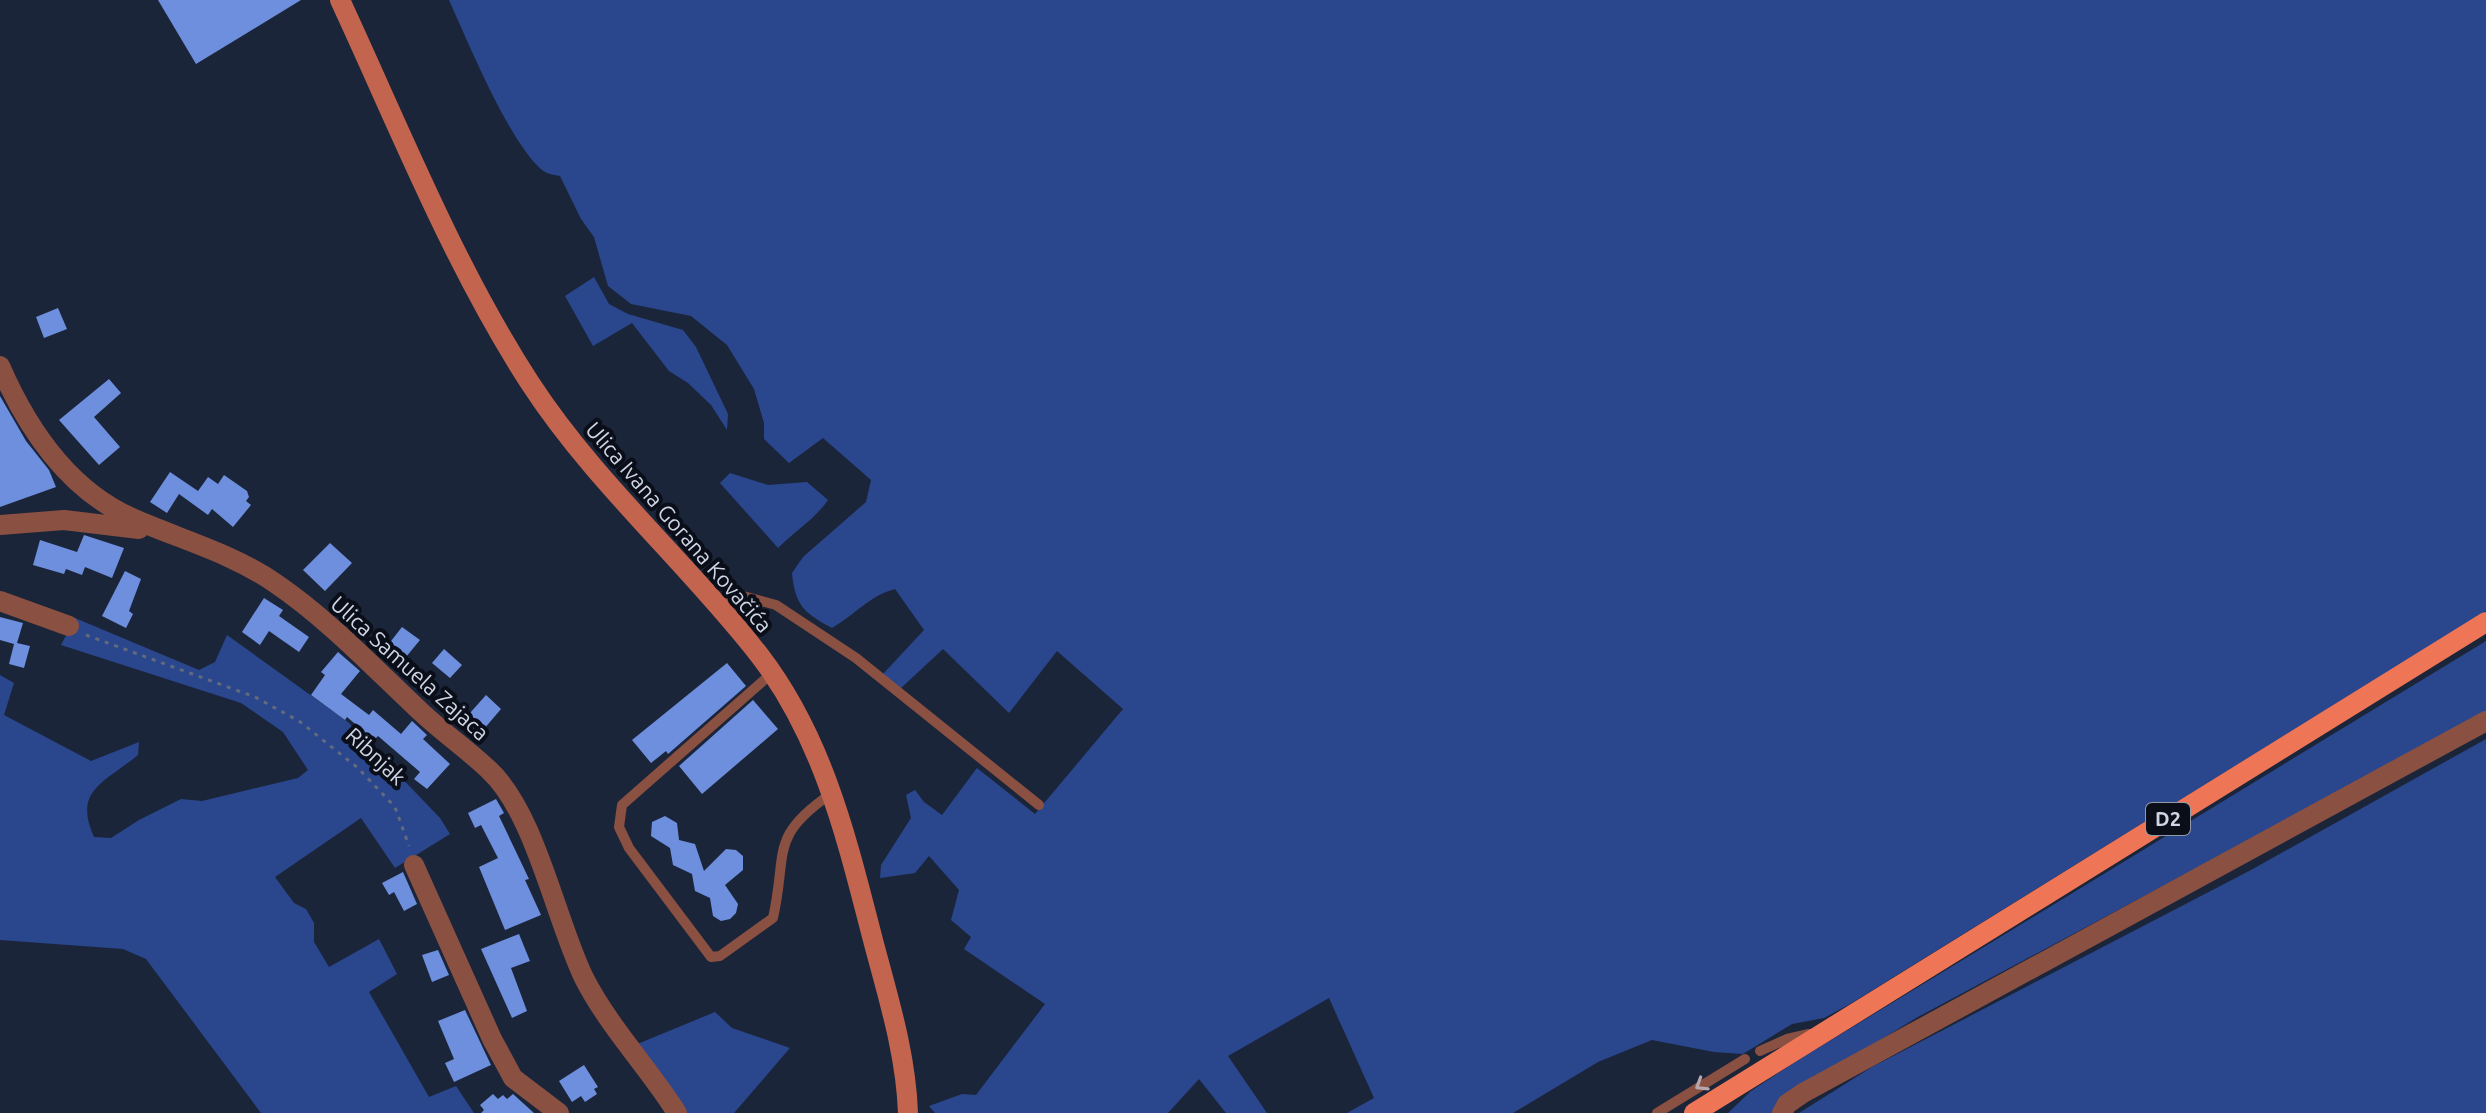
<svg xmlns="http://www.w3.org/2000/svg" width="2486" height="1113" viewBox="0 0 2486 1113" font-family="Ubuntu,sans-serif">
<rect width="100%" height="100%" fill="#1b253a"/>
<path fill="#2a468d" d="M 449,0 L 2486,0 L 2486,611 L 1850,1004 L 1824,1018 L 1792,1024 L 1743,1054 L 1714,1052 L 1652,1040 L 1598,1062 L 1513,1113 L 1347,1113 L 1374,1098 L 1329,998 L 1228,1056 L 1267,1113 L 1226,1113 L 1199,1079 L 1168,1113 L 935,1113 L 929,1106 L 962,1094 L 976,1095 L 1045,1004 L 964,949 L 971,937 L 951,920 L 959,890 L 929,856 L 915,873 L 880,878 L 881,865 L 911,818 L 906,795 L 915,790 L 924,802 L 942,815 L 977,768 L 1035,814 L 1123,709 L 1057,651 L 1009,713 L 943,649 L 900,689 L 883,674 L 924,630 L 895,589 C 869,596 856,614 832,628 C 804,613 795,605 792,573 L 803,557 L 866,502 L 871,480 L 823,438 L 789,463 L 764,439 L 764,423 L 754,389 L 727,345 L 691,316 L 631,304 L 608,286 L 594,237 L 581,219 L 560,176 C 555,175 547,174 542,170 C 510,144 467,40 449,0 Z
M 594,277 L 609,304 L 628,314 L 683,330 L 696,347 L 728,414 L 727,430 L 711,405 L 688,383 L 669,371 L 632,323 L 593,346 L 565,296 Z
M 730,473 L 768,485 L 807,482 L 828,500 C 815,519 795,531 778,548 L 720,483 Z
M 75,618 L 199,670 L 215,662 L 227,635 L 348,722 L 440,818 L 450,834 L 395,868 L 361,818 L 275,877 L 294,903 L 306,909 L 314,923 L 314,942 L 329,967 L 379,939 L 397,974 L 369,992 L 429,1097 L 456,1086 L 474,1113 L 261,1113 L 146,959 L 123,949 L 0,940 L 0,675 L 14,683 L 4,715 L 91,761 L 139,742 L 138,755 C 104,783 73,790 94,837 L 111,838 L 139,820 L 181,799 L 202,801 L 298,778 L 308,770 L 283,732 L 241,703 L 61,645 Z
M 2486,641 L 2486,713 L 1916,1018 L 1784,1099 L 1776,1113 L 1728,1113 L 1751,1091 L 1800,1059 Z
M 2486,739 L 2486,1113 L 1799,1113 L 1872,1067 L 2251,870 Z
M 715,1012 L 732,1028 L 790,1048 L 734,1113 L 683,1113 L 635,1045 Z"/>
<path fill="#6d8fde" d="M 158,0 L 301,0 L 196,64 Z
M 58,308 L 67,329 L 44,338 L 36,317 Z
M 109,379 L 121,393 L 94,417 L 120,447 L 99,465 L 59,420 Z
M 0,396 L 26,441 L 49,470 L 56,487 L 0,507 Z
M 170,472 L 198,491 L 208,477 L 218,484 L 224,475 L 247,491 L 249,497 L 246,501 L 251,505 L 233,527 L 212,509 L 208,515 L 179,494 L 167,513 L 150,502 Z
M 84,535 L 124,548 L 112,578 L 85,567 L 82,575 L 66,569 L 64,574 L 33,565 L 40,540 L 77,552 Z
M 330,543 L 352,563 L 325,591 L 303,570 Z
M 125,571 L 141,579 L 129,611 L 133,614 L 126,628 L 102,616 Z
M 264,598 L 283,610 L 279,616 L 309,637 L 299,652 L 269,631 L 260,645 L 242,632 Z
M 0,617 L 23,623 L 17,643 L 30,646 L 24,668 L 9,664 L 14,644 L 0,640 Z
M 402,627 L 420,640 L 401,663 L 384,650 Z
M 444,649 L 462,665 L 450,678 L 432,663 Z
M 338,652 L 360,671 L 341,694 L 369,715 L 373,710 L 401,734 L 412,721 L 427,735 L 423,739 L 450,764 L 427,789 L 414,779 L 420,772 L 378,736 L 374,740 L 347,717 L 345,720 L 311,695 L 325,675 L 321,672 Z
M 727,663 L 746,686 L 668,754 L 666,751 L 651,763 L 632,740 Z
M 486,695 L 501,709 L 478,736 L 462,722 Z
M 753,700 L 778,729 L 702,794 L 679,766 Z
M 496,799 L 504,813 L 499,816 L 529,879 L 525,880 L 541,915 L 505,930 L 479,867 L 498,858 L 481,825 L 475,828 L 468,813 Z
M 665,816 L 677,823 L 679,840 L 695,844 L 704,871 L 726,849 L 736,850 L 743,856 L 743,870 L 725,885 L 738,904 L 736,913 L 730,919 L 721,921 L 713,916 L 710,898 L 695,891 L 692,874 L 673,865 L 670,848 L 651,836 L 652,822 Z
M 403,872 L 417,904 L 404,911 L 394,892 L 389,895 L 382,883 Z
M 519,934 L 530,961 L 511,968 L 527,1011 L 512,1018 L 481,949 Z
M 438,950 L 449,975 L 432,982 L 422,955 Z
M 465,1010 L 491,1065 L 454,1082 L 445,1063 L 454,1059 L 438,1021 Z
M 584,1065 L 598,1087 L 594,1089 L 597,1094 L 585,1102 L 581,1096 L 572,1102 L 559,1081 Z
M 493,1094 L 498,1099 L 503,1095 L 507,1099 L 513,1094 L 534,1113 L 481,1113 L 484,1110 L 480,1105 Z"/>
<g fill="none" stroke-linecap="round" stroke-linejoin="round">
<path stroke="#626a7d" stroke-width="3" stroke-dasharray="4 6" stroke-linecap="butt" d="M 86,635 L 255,697 L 299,721 L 358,768 L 395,807 L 409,846"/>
<path stroke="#8a5041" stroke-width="10" d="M 716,603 L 743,596 L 776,605 L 856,658 L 1039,805
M 771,674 L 622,805 L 619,827 L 629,848 L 711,957 L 720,956 L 773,918 C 788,851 768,837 832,793
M 1760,1051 L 1787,1039 L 1809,1034
M 1657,1113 L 1745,1059"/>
<path stroke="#8a5041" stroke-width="20" d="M 0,366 C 27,428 69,490 132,518 C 179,539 232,553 275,583 C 328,619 373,667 420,711 C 442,732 467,749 489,770 C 535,812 556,921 584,978 C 609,1027 648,1067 677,1113
M 0,525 L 64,520 L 139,529
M 0,601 L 69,626
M 414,865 L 492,1039 L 513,1078 L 559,1113
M 1782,1113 L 1787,1104 L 1803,1093 L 2486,721"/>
<path stroke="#c3654e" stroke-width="20" d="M 340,0 C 399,127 454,266 530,383 C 595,483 687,562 760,656 C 825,741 848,844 874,944 C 889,1000 906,1055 908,1113"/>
<path stroke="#ef7557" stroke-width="20" d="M 1694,1113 L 2486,622"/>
</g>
<defs><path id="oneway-chevron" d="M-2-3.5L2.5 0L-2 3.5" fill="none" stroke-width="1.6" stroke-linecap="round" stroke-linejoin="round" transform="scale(2)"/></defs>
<use stroke="#b7a6ab" href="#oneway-chevron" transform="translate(1701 1085) rotate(148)"/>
<g text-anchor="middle" stroke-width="8" stroke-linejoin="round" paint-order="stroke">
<rect fill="#0a0e18" stroke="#9499a7" stroke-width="2" x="2146" y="803" width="44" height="32" rx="6"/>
<g font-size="20" font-weight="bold" fill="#cfd5e4">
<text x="2168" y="826">D2</text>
</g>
<g font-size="22" fill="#cfd5e4" stroke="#0a0e18">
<text transform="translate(679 527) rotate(49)" y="8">Ulica Ivana Gorana Kovačića</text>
<text transform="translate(410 668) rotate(42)" y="8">Ulica Samuela Zajaca</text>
<text transform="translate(376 756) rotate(43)" y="8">Ribnjak</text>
</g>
</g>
</svg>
